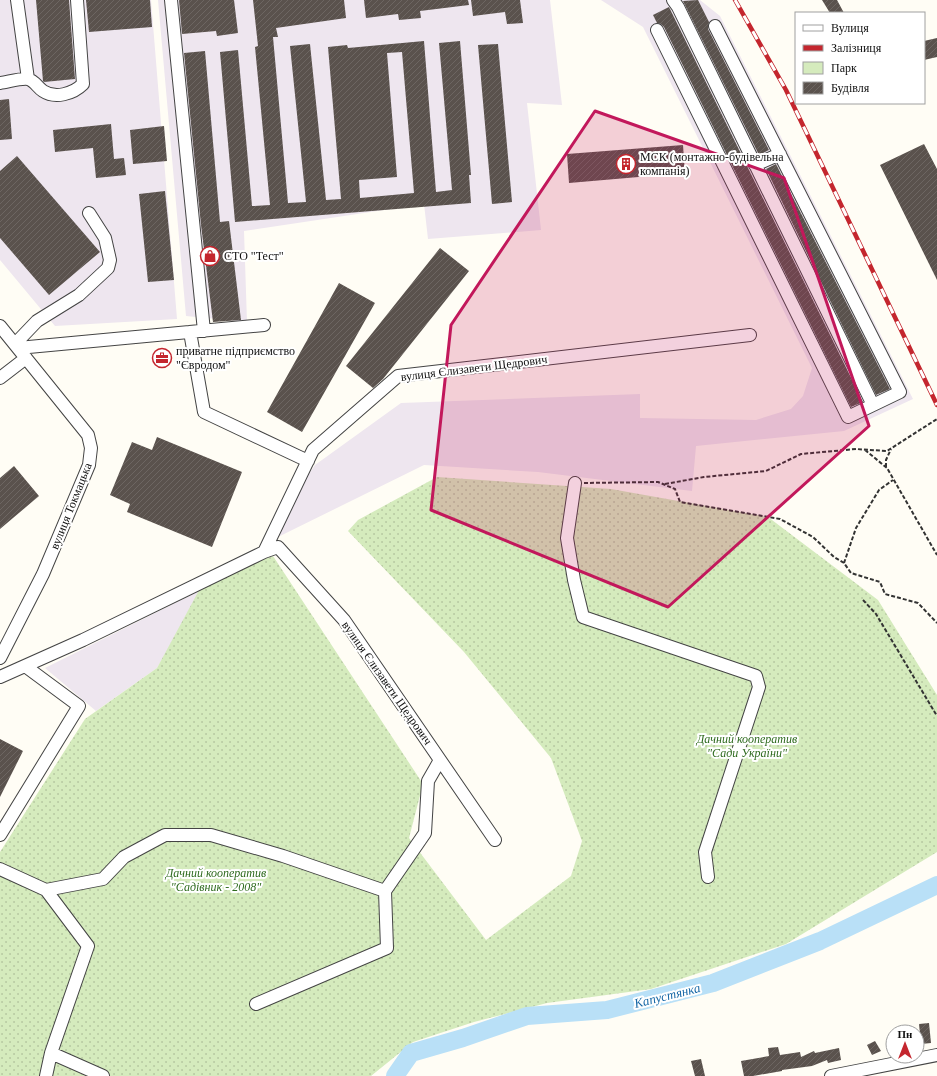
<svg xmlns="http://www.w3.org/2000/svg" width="937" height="1076" viewBox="0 0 937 1076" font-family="'Times New Roman',serif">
<defs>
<pattern id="green-dots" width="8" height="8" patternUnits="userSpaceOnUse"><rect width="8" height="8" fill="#d5ebbd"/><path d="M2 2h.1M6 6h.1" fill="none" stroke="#b6c8a1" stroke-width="1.8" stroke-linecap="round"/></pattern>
<pattern id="building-hatch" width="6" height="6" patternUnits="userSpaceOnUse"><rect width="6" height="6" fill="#5a524d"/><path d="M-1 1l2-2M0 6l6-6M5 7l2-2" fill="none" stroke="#6d6662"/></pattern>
</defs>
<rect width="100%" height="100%" fill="#fffdf5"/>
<path fill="#eee6ef" d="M 0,0 L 151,0 L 177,319 L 55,326 L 0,260 Z
M 158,0 L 550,0 L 562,105 L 527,103 L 541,230 L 428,239 L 424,204 L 244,231 L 247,322 L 186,316 Z
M 601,0 L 700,0 L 720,16 L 913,399 L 844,431 L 696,446 L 692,491 L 538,472 L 424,465 L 278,537 L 273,526 L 315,465 L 401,403 L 640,394 L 640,418 L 756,420 L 791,409 L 803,396 L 812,368 L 643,27 Z
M 203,589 L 157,668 L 96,711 L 45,668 Z"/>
<path fill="url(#green-dots)" d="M 437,477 L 611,489 L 768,517 L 878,600 L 937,695 L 937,852 L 786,944 L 651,989 L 547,1003 L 474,1022 L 413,1042 L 371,1076 L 0,1076 L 0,852 L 85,719 L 157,668 L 204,581 L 273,556 L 423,784 L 409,838 L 486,940 L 571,876 L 582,841 L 551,758 L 464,652 L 348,531 L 358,520 Z"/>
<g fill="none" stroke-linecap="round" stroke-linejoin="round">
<path stroke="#b9e0f7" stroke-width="18" d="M 395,1076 L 411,1053 L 463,1038 L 527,1016 L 607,1010 L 713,983 L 820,941 L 937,885"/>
</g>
<path fill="url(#building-hatch)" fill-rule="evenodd" d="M 36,0 L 69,0 L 75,79 L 44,82 L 43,81 Z
M 86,0 L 150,0 L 152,27 L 89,32 Z
M 179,0 L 234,0 L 238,33 L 217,36 L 216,31 L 182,34 Z
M 253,0 L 344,0 L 346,18 L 276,28 L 278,37 L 273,37 L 288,203 L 306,202 L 290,46 L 310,44 L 326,200 L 341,199 L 328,47 L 347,45 L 348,48 L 424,41 L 436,192 L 452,190 L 439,43 L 460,41 L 471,175 L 469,175 L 471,203 L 235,222 L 220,52 L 238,50 L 252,206 L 270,205 L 255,47 L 258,46 ZM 402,52 L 414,193 L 360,198 L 359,180 L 397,177 L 387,53 Z
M 364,0 L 468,0 L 469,5 L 420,11 L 421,18 L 399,20 L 398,14 L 366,18 Z
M 471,0 L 520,0 L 523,23 L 507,24 L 505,12 L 473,16 Z
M 698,0 L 709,22 L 708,29 L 769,150 L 759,155 L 683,1 Z
M 822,0 L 837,0 L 844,13 L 830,13 Z
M 669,7 L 863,402 L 851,407 L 664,27 L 661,24 L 657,23 L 653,15 Z
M 937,38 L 937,57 L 924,60 L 924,41 Z
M 498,44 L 512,202 L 492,204 L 478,45 Z
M 205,51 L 220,222 L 229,221 L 241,320 L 213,322 L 201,225 L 184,53 Z
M 9,99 L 12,139 L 0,140 L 0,100 Z
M 111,124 L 114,159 L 124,158 L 126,175 L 96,178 L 93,148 L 55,152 L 53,130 Z
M 164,126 L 167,161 L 133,164 L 130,130 Z
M 924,144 L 937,169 L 937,280 L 880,165 Z
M 683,145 L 685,173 L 569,183 L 567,154 Z
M 17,156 L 100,252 L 49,295 L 0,238 L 0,171 Z
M 776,164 L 890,389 L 876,395 L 766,169 Z
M 165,191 L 174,280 L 148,282 L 139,194 Z
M 440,248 L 469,271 L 383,379 L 373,388 L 346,366 Z
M 339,283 L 375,303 L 302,432 L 267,412 Z
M 157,437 L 242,472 L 212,547 L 127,512 L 130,504 L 110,495 L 132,442 L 152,450 Z
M 14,466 L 39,496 L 0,529 L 0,478 Z
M 0,739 L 23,751 L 0,797 Z
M 929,1023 L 931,1043 L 921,1044 L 919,1024 Z
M 875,1041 L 881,1051 L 872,1055 L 867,1045 Z
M 778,1047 L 780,1055 L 800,1052 L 801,1057 L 814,1051 L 815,1053 L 839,1048 L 841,1060 L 828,1063 L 827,1060 L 812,1066 L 782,1070 L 782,1071 L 753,1076 L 744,1076 L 741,1061 L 769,1056 L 768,1048 Z
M 701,1059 L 705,1076 L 695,1076 L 691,1061 Z"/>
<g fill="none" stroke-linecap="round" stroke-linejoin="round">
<defs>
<path id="minor" d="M 17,0 L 28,79
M 171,0 L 204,331
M 715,26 L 900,392 L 873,405
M 657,30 L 848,417 L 873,405 L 678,7 L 673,0
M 0,83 C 8,82 20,78 28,79 C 35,81 37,87 43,91 C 55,99 73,94 83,84 L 77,0
M 755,165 L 780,154
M 0,326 L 88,435 L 91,448 L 89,465 L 43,574 L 0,658
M 190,332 L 204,412 L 308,461
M 15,344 L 37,321 L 79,295 L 108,268 L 110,260 L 105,238 L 89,213
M 18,348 L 264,325
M 0,378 L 26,358
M 575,483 L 567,538 L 574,580 L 583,617 L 756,676 L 759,687 L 705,852 L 708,877
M 264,552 L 278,547 L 344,620 L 495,840
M 0,677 L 83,640 L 264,552 L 313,450 L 398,376 L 750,335
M 0,835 L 79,706 L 25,666
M 0,869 L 46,890 L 88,946 L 51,1053
M 46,890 L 103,879 L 124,857 L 165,835 L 211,835 L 283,856 L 385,891 L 425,833 L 428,781 L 440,760
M 256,1004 L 387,948 L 385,891
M 46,1076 L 51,1053 L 103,1076
M 831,1076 L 937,1055"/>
</defs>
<use href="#minor" stroke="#444" stroke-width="14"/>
<path stroke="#333" stroke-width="2" stroke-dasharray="4 2" stroke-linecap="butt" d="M 865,450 L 887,468 L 937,555
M 886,467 L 886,460 L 891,449
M 584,483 L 658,482 L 675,489 L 680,502 L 780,519 L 813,537 L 834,557 L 844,563 L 851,573 L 880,582 L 885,594 L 918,603 L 937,623
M 665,484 L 704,477 L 766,471 L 801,454 L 856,449 L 887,451 L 937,419
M 844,563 L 856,528 L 879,490 L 893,480
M 863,600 L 876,614 L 937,716"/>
<use href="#minor" stroke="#fff" stroke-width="12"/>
<defs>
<path id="rail" d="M 735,0 L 786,90 L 937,405"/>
</defs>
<use href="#rail" stroke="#c4262e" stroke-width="4.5"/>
<use href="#rail" stroke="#fff" stroke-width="3" stroke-dasharray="9" stroke-linecap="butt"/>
</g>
<path fill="#c2185b" fill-opacity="0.2" stroke="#c2185b" stroke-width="3" stroke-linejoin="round" d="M 595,111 L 784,178 L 869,426 L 668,607 L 431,510 L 451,325 Z"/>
<defs>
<symbol id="building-ring" viewBox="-11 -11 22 22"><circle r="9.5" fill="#fff" stroke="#c4262e" stroke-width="1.5"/><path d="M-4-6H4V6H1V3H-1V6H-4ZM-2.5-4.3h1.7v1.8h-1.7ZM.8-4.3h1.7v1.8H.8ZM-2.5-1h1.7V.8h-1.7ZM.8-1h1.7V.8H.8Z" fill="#c4262e"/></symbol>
<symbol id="shop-ring" viewBox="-11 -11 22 22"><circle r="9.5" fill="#fff" stroke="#c4262e" stroke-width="1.5"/><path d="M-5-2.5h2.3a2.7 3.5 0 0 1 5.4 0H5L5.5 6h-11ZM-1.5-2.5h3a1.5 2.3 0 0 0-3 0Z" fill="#c4262e"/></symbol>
<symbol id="office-ring" viewBox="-11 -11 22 22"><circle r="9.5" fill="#fff" stroke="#c4262e" stroke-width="1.5"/><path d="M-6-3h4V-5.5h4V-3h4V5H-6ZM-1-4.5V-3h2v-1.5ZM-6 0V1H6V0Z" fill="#c4262e"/></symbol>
</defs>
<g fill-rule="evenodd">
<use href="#building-ring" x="615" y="153" width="22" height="22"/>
<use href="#shop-ring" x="199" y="245" width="22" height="22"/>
<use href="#office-ring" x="151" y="347" width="22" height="22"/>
</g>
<g text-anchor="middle" stroke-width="4" stroke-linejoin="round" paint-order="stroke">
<g font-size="12" fill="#111" stroke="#fff" text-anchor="start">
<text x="640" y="161">МСК (монтажно-будівельна<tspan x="640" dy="14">компанія)</tspan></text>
<text x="224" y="260">СТО "Тест"</text>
<text x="176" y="355">приватне підприємство<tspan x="176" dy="14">"Євродом"</tspan></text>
</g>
<g font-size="12" fill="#111" stroke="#fff">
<text transform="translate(474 368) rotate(-7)" y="4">вулиця Єлизавети Щедрович</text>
<text transform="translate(71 506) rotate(-68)" y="4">вулиця Токмацька</text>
<text transform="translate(387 683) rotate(55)" y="4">вулиця Єлизавети Щедрович</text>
</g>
<g font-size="12" font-style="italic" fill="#2f6b1f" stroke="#fff">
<text x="747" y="743">Дачний кооператив<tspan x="747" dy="14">"Сади України"</tspan></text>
<text x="216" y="877">Дачний кооператив<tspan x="216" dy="14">"Садівник - 2008"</tspan></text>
</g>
<g font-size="13" font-style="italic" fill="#1768a6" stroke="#fff">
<text transform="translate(667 995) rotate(-14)" y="5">Капустянка</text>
</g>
</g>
<rect x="795" y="12" width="130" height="92" fill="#ffffff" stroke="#a0a0a0"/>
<rect x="803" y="25" width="20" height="6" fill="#ffffff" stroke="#a0a0a0"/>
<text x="831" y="32" font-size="12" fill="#111111">Вулиця</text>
<rect x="803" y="45" width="20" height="6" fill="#c4262e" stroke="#a0a0a0"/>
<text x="831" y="52" font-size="12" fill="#111111">Залізниця</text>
<rect x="803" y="62" width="20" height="12" fill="#d5ebbd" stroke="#a0a0a0"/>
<text x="831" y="72" font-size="12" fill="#111111">Парк</text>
<rect x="803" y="82" width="20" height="12" fill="url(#building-hatch)" stroke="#a0a0a0"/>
<text x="831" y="92" font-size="12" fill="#111111">Будівля</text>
<g transform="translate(905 1044)"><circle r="19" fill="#ffffff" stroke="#a0a0a0"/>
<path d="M0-3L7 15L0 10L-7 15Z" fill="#c4262e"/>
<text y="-6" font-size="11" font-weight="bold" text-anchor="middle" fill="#111111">Пн</text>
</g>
</svg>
